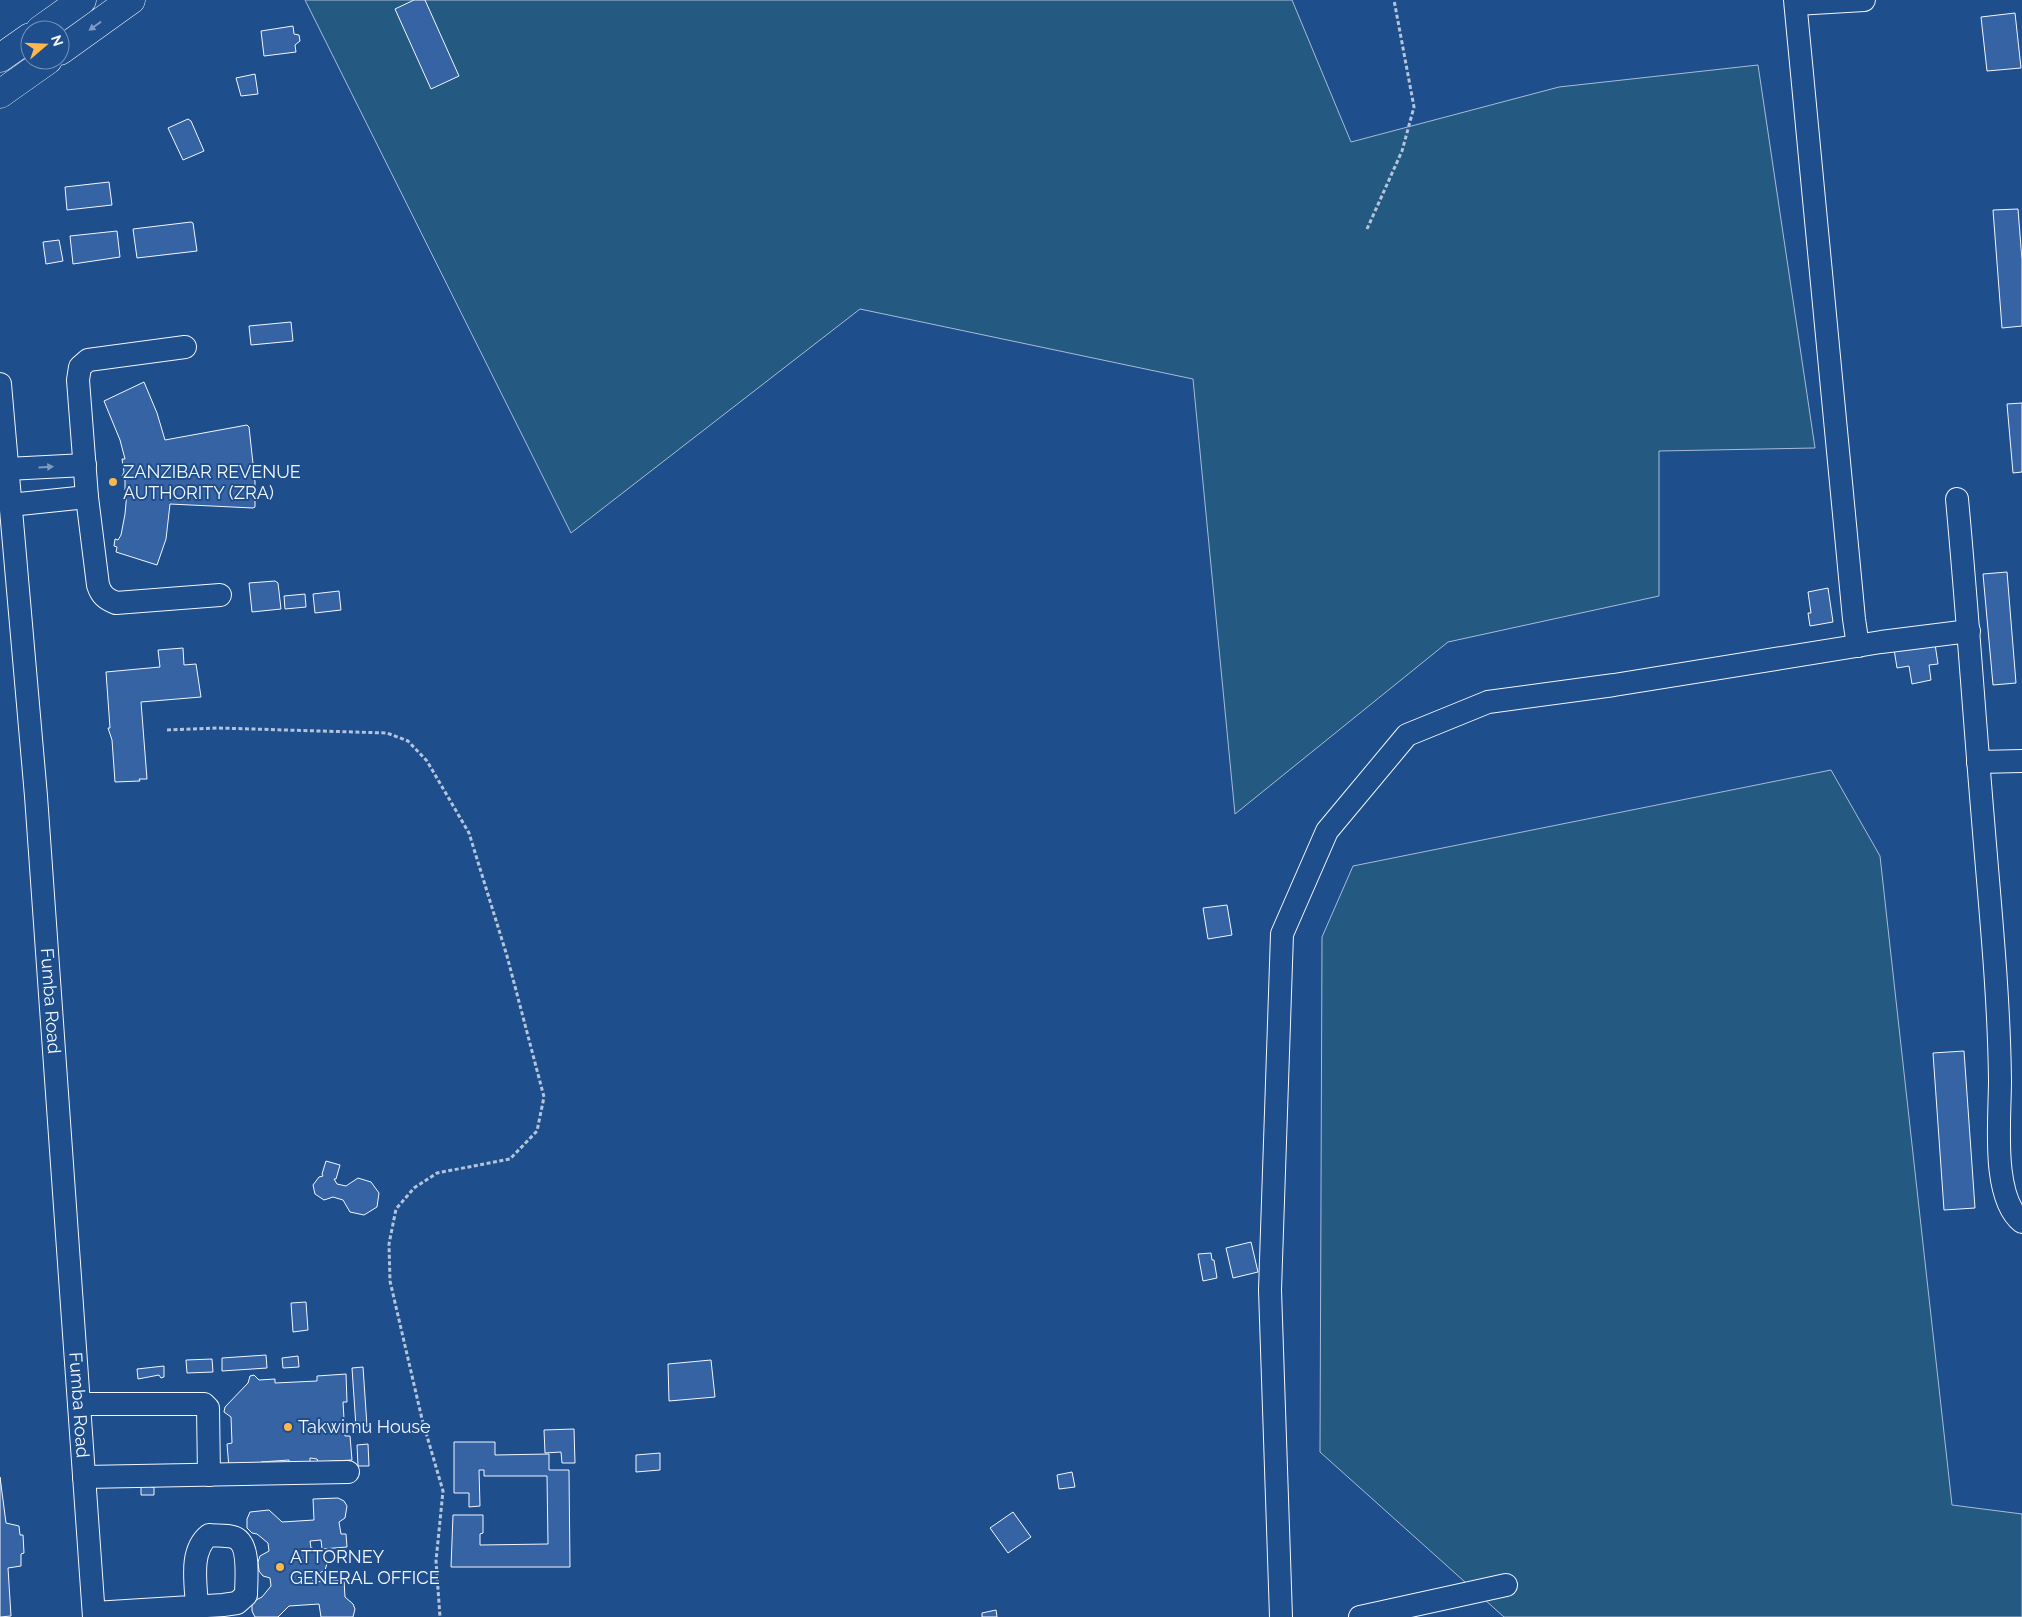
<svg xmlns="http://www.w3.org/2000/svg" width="2022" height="1617" viewBox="0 0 2022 1617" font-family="Raleway,sans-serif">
<rect width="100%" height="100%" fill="#1f4e8c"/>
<path fill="#245a82" stroke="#a8bbd7" d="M 305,0 L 1292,0 L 1351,142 L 1559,87 L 1758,65 L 1815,448 L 1659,451 L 1659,596 L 1448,642 L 1235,814 L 1193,379 L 860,309 L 571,533 Z
M 1831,770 L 1880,856 L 1952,1505 L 2022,1514 L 2022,1617 L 1504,1617 L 1320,1452 L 1322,937 L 1353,866 Z"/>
<path fill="#3563a3" stroke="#f2f6ff" d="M 414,0 L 425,0 L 459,76 L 431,89 L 395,9 Z
M 2015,13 L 2021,68 L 1987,71 L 1981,17 Z
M 293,26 L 294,34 L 299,35 L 300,41 L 295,45 L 296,52 L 264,56 L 261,31 Z
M 255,74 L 258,94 L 241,96 L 236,78 Z
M 188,119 L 191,121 L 204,151 L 183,160 L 168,128 Z
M 109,182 L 112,205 L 67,210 L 65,187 Z
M 2018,209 L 2022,260 L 2022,326 L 2002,328 L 1993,210 Z
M 191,222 L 193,223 L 197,251 L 137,258 L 133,229 Z
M 117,231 L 120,257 L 73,264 L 70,236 Z
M 59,240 L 63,261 L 46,264 L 43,242 Z
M 291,322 L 293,341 L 251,345 L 249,326 Z
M 144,382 L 157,413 L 165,440 L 247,425 L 249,427 L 255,482 L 255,507 L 253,508 L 170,504 L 166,539 L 157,565 L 116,552 L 117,547 L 114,546 L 115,539 L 118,540 L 121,535 L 125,514 L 127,492 L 125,490 L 125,479 L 122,476 L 124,472 L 122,459 L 125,459 L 120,440 L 104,401 Z
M 2022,403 L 2022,472 L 2013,473 L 2007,404 Z
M 2007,572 L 2016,683 L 1993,685 L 1983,574 Z
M 275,581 L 278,583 L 281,609 L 252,612 L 249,583 Z
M 1828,588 L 1833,622 L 1810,626 L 1808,613 L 1811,613 L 1808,592 Z
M 339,591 L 341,610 L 315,613 L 313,594 Z
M 305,594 L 306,607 L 285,609 L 284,596 Z
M 1935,644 L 1938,664 L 1929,665 L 1931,680 L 1912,684 L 1909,666 L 1897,668 L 1894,649 Z
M 183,648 L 184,665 L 196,664 L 201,697 L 141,702 L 147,779 L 139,779 L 140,781 L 115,782 L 112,740 L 108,728 L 110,728 L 106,672 L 160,667 L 158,650 Z
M 1227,905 L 1232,935 L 1208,939 L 1203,908 Z
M 1964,1051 L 1975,1208 L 1944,1210 L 1933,1053 Z
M 326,1161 L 340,1165 L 336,1179 L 334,1179 L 337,1184 L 346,1186 L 358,1178 L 371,1182 L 379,1193 L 377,1207 L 364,1215 L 350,1212 L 343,1200 L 333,1197 L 324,1200 L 315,1194 L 313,1185 L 319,1177 L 323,1176 L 322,1174 Z
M 1251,1242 L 1258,1272 L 1233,1278 L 1226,1248 Z
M 1211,1253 L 1212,1260 L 1214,1260 L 1217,1278 L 1203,1281 L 1198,1254 Z
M 306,1302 L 308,1330 L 293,1332 L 291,1303 Z
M 266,1355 L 267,1368 L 222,1371 L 222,1358 Z
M 298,1356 L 299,1367 L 283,1368 L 282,1358 Z
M 212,1359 L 213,1372 L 187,1373 L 186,1360 Z
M 711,1360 L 715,1397 L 669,1401 L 668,1364 Z
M 164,1366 L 164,1377 L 161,1378 L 159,1375 L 138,1379 L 137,1369 Z
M 363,1367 L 367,1426 L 356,1427 L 352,1368 Z
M 346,1374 L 347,1402 L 343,1402 L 345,1436 L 350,1436 L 352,1460 L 318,1462 L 317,1459 L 310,1458 L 310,1463 L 291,1465 L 289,1460 L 261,1462 L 260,1466 L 229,1468 L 227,1444 L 232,1443 L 231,1417 L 224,1412 L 225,1407 L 248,1383 L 250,1376 L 254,1375 L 259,1380 L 275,1379 L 275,1383 L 317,1381 L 317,1376 Z
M 574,1429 L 575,1463 L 562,1463 L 561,1452 L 545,1453 L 544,1430 Z
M 454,1442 L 495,1442 L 495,1455 L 549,1454 L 549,1470 L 569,1470 L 570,1567 L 451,1567 L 453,1515 L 483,1515 L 483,1533 L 480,1534 L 480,1545 L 548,1544 L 547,1476 L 484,1476 L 484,1470 L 479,1470 L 480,1506 L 469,1507 L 469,1493 L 454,1493 Z
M 368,1444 L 369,1466 L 358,1466 L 357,1445 Z
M 660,1453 L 660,1470 L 636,1472 L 636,1455 Z
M 1072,1472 L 1075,1487 L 1059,1489 L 1057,1475 Z
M 0,1477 L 6,1523 L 19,1526 L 20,1535 L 23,1535 L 24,1553 L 21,1554 L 21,1566 L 8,1568 L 11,1616 L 0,1617 Z
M 141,1481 L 151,1481 L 151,1487 L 154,1487 L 154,1495 L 141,1495 Z
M 338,1498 L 344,1501 L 347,1506 L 345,1518 L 339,1522 L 341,1534 L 346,1534 L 347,1547 L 322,1549 L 321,1540 L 310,1541 L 311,1548 L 316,1549 L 323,1553 L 326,1557 L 327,1564 L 325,1570 L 312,1577 L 313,1582 L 344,1580 L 345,1597 L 353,1604 L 355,1609 L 353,1617 L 321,1617 L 319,1604 L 289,1606 L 278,1617 L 255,1617 L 252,1611 L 252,1604 L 256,1600 L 262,1597 L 271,1586 L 270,1578 L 263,1576 L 259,1571 L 258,1562 L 260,1556 L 269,1551 L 268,1543 L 257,1534 L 252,1533 L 247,1528 L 247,1519 L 250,1512 L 269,1510 L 282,1522 L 314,1520 L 313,1499 Z
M 1013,1512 L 1031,1537 L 1008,1553 L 990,1528 Z
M 996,1610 L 997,1617 L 982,1617 L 982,1613 Z"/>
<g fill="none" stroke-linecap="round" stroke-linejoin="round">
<defs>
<g id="minor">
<path d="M 1795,0 L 1854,619 L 1858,646"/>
<path d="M 1796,4 L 1864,0"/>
<path d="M 185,347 L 88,360 L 80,367 L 78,380 L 87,497 L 98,585 C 101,595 106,599 116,603 L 220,595"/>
<path id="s1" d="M 0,384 L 36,796 L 94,1617"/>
<path d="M 7,469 L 85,465"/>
<path d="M 1957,499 C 1967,606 1974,713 1983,820 C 1990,907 1999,994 2000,1081 C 2000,1119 1991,1197 2022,1222"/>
<path d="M 10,505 L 87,497"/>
<path d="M 1978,762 L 2022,761"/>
<path d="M 79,1404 L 204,1404 L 208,1408 L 209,1475"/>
<path d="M 84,1477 L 348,1472"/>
<path d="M 94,1613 L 223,1605 L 237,1603 L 246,1595 C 246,1580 251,1542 233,1537 C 226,1535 216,1536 209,1535 C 189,1551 196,1583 197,1607"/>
<path d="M 1281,1617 L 1270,1290 L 1282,934 L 1327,831 L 1407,735 L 1488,702 L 1614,685 L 1881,642 L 1969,631"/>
<path d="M 1360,1617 L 1506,1585"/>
</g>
<path id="major" d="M 40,30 L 82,0
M 60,51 L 131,0
M 0,58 L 30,37
M 0,94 L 48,60"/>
</defs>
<use href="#minor" stroke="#f2f6ff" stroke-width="24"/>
<use href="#major" stroke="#f2f6ff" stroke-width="29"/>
<path stroke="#b3c4dc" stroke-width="3" stroke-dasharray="4 2.5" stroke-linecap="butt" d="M 1367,229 L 1402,151 L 1414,107 L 1394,0
M 167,730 L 218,728 L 387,733 L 408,741 L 427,761 L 469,833 L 507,956 L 544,1097 L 537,1131 L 510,1159 L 437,1173 L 414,1188 L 396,1209 L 389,1244 L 390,1281 L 422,1419 L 443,1491 L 436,1561 L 440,1617"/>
<use href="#minor" stroke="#1f4e8c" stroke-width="22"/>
<use href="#major" stroke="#1f4e8c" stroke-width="28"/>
</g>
<defs><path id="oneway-solid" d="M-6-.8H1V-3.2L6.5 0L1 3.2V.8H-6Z" transform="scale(1.25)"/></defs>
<g fill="#7e9ac0">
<use href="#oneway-solid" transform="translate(95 26) rotate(144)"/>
<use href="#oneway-solid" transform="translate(46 467) rotate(-3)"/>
</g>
<g fill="#ffb74d" stroke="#1f4e8c" stroke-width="2">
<circle cx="113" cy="482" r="5"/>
<circle cx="288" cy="1427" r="5"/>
<circle cx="280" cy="1567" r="5"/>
</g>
<g text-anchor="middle" stroke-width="4" stroke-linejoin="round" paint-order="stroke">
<g font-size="18" fill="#f2f6ff" stroke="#1f4e8c" text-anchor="start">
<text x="123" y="478">ZANZIBAR REVENUE<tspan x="123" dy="21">AUTHORITY (ZRA)</tspan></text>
<text x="298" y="1433">Takwimu House</text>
<text x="290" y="1563">ATTORNEY<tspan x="290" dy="21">GENERAL OFFICE</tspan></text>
</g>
<g font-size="18" fill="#f2f6ff" stroke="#1f4e8c">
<text dy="6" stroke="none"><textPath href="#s1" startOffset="619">Fumba Road</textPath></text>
<text dy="6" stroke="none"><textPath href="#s1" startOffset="1024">Fumba Road</textPath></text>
</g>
</g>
<g transform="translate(45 45) rotate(71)"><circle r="24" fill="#1f4e8c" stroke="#7391ba"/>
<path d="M0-4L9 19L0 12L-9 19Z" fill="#ffb74d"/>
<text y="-8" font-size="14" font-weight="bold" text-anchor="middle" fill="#f2f6ff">N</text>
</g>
</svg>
